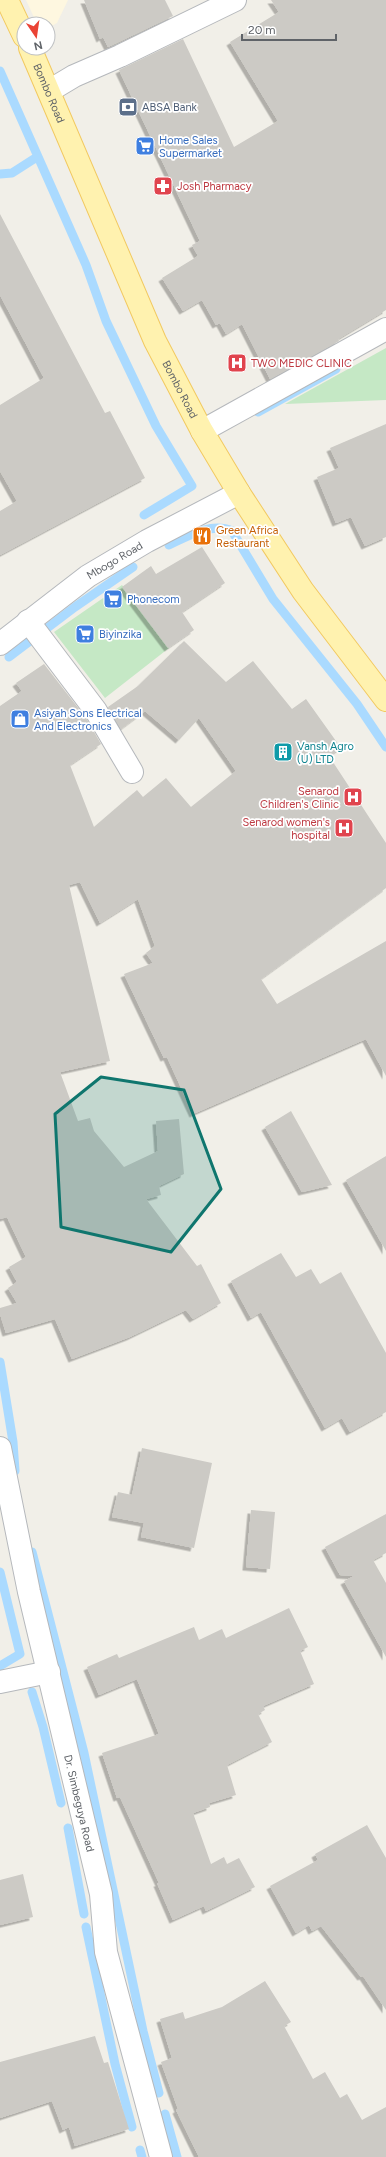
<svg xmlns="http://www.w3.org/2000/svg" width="386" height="2157" viewBox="0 0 386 2157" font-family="Figtree,sans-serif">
<defs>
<filter id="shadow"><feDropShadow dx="-3.5" dy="3.5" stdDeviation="0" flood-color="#0004"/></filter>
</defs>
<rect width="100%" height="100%" fill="#f1efe8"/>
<path fill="#fef7e0" d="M 26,0 L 68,0 L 57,23 L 48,28 L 48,24 L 37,24 Z"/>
<path fill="#c5e8c5" d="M 386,348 L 386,400 L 285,404 Z
M 122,585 L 169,648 L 105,698 L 54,632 Z"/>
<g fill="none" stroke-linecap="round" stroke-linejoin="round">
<path stroke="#aadaff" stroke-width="9" d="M 0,71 L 86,265 L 106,321 L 156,426 L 192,486 L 144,515
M 0,174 L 12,173 L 37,157
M 258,412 L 336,369
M 169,545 C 188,536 211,522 232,531 L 273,599 L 357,704 L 386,747
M 9,657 L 75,607 L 133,567
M 0,1362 L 13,1442 L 15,1471
M 32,1552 L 84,1753 L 143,2031 L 159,2093
M 0,1572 L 20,1654 L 0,1666
M 32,1692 L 43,1727 L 61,1803
M 68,1828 L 84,1914
M 86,1927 L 115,2064 L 132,2127
M 165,2114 L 177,2157
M 140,2150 L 142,2157"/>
</g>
<path fill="#cccac5" filter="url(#shadow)" d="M 84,0 L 165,0 L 173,16 L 108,47 L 103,37 L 100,39 Z
M 271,0 L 386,0 L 386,310 L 338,339 L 339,341 L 270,379 L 242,324 L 226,334 L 220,323 L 216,325 L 202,300 L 183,311 L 162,278 L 198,256 L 192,245 L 200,241 L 119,70 L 183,39 L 234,147 L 278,121 L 230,42 L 279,12 Z
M 0,214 L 105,413 L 110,411 L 145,478 L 0,555 L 0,511 L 17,501 L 0,471 L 0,405 L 44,378 L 0,295 Z
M 386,424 L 386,537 L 365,546 L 351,517 L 336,523 L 317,477 L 339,468 L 330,448 Z
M 202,547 L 225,583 L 182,612 L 194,630 L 168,648 L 122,587 L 151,566 L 156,574 Z
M 184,641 L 226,682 L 253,661 L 292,709 L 306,699 L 341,748 L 329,756 L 386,843 L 386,888 L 261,979 L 277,1004 L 386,941 L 386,1076 L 366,1039 L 193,1114 L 167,1057 L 164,1058 L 124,974 L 153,963 L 146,953 L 155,946 L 138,899 L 100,923 L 80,882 L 69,885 L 110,1061 L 60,1072 L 78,1121 L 90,1118 L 94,1131 L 124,1167 L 158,1151 L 156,1121 L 179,1119 L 184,1174 L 159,1186 L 161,1195 L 146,1199 L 197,1266 L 201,1264 L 221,1303 L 193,1319 L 186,1310 L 130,1337 L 72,1359 L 55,1319 L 6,1333 L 0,1314 L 0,1308 L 17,1303 L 8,1288 L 17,1282 L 9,1267 L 26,1257 L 7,1217 L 0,1219 L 0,706 L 22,691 L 16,683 L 44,664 L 86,718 L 101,744 L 70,765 L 94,827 L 137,790 L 143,797 L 166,778 L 191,807 L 236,771 L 199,718 L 179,740 L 145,711 L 121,729 L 108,707 L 138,686 Z
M 291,1111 L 332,1185 L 302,1192 L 265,1127 Z
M 386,1156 L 386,1251 L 346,1180 Z
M 281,1253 L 296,1277 L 311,1269 L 320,1284 L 341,1272 L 386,1353 L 386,1412 L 350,1432 L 342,1418 L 325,1428 L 261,1312 L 251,1318 L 231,1281 Z
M 142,1448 L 212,1463 L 194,1548 L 141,1537 L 144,1523 L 112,1517 L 118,1492 L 132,1495 Z
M 251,1510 L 275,1512 L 270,1569 L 246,1567 Z
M 386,1514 L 386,1553 L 373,1560 L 386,1583 L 386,1657 L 344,1581 L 354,1576 L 340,1575 L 325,1547 Z
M 289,1608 L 308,1647 L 300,1651 L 314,1684 L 263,1706 L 265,1710 L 258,1714 L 272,1742 L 227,1765 L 236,1795 L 209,1803 L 210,1807 L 193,1813 L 211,1864 L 224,1857 L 227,1864 L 239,1858 L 255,1887 L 206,1911 L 204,1906 L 173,1920 L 157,1883 L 159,1883 L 120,1797 L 117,1798 L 102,1753 L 159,1734 L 137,1679 L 99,1695 L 87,1667 L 117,1654 L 119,1658 L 194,1627 L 199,1640 L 222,1629 L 226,1638 Z
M 367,1825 L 386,1858 L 386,2010 L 363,1976 L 361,1977 L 321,1926 L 312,1931 L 309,1925 L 296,1933 L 270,1886 L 318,1860 L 315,1854 Z
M 23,1874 L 33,1917 L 0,1925 L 0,1880 Z
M 265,1981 L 291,2022 L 284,2026 L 313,2079 L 325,2072 L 340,2098 L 347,2094 L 362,2120 L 386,2107 L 386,2157 L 199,2157 L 176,2110 L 178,2109 L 161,2062 L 172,2058 L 160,2019 L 183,2012 L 185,2019 L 222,2007 Z
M 95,2036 L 104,2063 L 108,2062 L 129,2129 L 75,2146 L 69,2127 L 63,2130 L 52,2101 L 0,2118 L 0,2062 Z"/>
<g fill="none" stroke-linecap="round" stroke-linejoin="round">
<defs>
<g id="minor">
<path d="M 49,91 L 74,76 L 120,56 L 235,0"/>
<path d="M 202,431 L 386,329"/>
<path d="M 28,621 L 96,711 L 132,772"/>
<path id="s1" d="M 0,644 L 88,576 L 147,541 L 239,493"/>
<path id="s2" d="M 0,1448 L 29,1592 L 101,1894 L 106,1952 L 161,2157"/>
<path d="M 0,1682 L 49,1672"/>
</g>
<g id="major">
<path d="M 7,0 L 24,36"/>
<path id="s3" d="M 30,48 L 155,341 L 202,431 L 239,493 L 303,591 L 386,700"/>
</g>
</defs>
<use href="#minor" stroke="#b5b8bc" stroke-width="24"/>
<use href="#major" stroke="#f2c960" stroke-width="24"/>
<use href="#minor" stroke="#fff" stroke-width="22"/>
<use href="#major" stroke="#fff2af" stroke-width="22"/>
</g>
<path fill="#0f766e" fill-opacity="0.2" stroke="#0f766e" stroke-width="3" stroke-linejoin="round" d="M 101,1077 L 184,1090 L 221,1189 L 171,1252 L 61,1227 L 55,1114 Z"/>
<defs>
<symbol id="bank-square" viewBox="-11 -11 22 22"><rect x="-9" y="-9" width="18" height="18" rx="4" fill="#5c6f8a" stroke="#fff"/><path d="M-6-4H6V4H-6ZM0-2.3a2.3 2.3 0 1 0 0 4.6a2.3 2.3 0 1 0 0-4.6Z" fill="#fff"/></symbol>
<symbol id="supermarket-square" viewBox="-11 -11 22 22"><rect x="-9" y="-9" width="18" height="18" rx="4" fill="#3f7fe0" stroke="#fff"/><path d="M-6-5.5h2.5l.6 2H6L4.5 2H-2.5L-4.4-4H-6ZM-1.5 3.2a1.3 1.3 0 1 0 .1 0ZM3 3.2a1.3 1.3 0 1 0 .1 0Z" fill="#fff"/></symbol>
<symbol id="pharmacy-square" viewBox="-11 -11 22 22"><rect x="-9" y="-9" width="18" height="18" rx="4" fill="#e0444e" stroke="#fff"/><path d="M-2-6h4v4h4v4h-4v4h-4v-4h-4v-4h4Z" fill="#fff"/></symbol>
<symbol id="hospital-square" viewBox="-11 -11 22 22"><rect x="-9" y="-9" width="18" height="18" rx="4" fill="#e0444e" stroke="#fff"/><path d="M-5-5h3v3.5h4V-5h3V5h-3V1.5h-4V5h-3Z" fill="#fff"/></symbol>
<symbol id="restaurant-square" viewBox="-11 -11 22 22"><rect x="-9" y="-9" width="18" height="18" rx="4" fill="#e8710a" stroke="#fff"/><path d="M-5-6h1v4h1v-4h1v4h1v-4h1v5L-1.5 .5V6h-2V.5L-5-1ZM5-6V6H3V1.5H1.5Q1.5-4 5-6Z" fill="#fff"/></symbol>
<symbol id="shop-square" viewBox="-11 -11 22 22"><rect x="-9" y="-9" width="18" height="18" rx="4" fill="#3f7fe0" stroke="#fff"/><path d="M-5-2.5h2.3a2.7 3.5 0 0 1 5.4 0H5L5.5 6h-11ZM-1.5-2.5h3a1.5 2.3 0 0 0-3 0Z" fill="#fff"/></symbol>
<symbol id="building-square" viewBox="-11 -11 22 22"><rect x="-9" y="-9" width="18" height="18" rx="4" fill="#0f9aa8" stroke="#fff"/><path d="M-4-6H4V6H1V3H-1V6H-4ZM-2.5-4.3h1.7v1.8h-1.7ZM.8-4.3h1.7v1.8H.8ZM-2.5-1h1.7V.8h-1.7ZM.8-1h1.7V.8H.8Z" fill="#fff"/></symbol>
</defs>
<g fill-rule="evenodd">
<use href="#bank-square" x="117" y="96" width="22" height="22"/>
<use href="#supermarket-square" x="134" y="135" width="22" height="22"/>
<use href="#pharmacy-square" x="152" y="175" width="22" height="22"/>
<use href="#hospital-square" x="226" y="352" width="22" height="22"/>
<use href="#restaurant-square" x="191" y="525" width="22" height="22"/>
<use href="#supermarket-square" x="102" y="588" width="22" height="22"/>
<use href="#supermarket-square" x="74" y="623" width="22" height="22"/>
<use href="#shop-square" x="9" y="708" width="22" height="22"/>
<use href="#building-square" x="272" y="741" width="22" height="22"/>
<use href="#hospital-square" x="342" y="786" width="22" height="22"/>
<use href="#hospital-square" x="333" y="817" width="22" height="22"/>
</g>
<g text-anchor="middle" stroke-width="3.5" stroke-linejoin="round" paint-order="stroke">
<g font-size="11" fill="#5f6368" stroke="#fff">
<text dy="4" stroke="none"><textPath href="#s3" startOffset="49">Bombo Road</textPath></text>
<text dy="4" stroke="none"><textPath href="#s3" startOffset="373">Bombo Road</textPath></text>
<text dy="4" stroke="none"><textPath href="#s1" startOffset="142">Mbogo Road</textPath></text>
<text dy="4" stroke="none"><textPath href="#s2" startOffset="364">Dr. Simbeguya Road</textPath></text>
</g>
<g font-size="11" fill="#4e5e75" stroke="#fff" text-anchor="start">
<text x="142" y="111">ABSA Bank</text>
</g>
<g font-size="11" fill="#366cbe" stroke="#fff" text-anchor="start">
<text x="159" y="144">Home Sales<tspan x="159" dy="13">Supermarket</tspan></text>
<text x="127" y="603">Phonecom</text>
<text x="99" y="638">Biyinzika</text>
<text x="34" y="717">Asiyah Sons Electrical<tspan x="34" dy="13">And Electronics</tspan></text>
</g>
<g font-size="11" fill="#be3a42" stroke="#fff" text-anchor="start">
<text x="177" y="190">Josh Pharmacy</text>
<text x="251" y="367">TWO MEDIC CLINIC</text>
<text x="339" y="795" text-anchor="end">Senarod<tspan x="339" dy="13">Children's Clinic</tspan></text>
<text x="330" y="826" text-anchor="end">Senarod women's<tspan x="330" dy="13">hospital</tspan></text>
</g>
<g font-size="11" fill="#c56008" stroke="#fff" text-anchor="start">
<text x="216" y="534">Green Africa<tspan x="216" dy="13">Restaurant</tspan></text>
</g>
<g font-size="11" fill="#0d838f" stroke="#fff" text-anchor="start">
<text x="297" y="750">Vansh Agro<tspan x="297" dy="13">(U) LTD</tspan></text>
</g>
</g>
<g transform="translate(36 36) rotate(167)"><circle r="19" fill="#ffffff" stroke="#bfc1c3"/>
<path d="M0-3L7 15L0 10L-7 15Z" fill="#ea4335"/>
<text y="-6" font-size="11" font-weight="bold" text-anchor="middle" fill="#5f6368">N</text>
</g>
<path d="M242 34v6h94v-6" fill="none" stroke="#5f6368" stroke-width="2"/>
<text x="248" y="34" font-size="12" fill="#5f6368" stroke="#ffffff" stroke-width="3" paint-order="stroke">20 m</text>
</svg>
